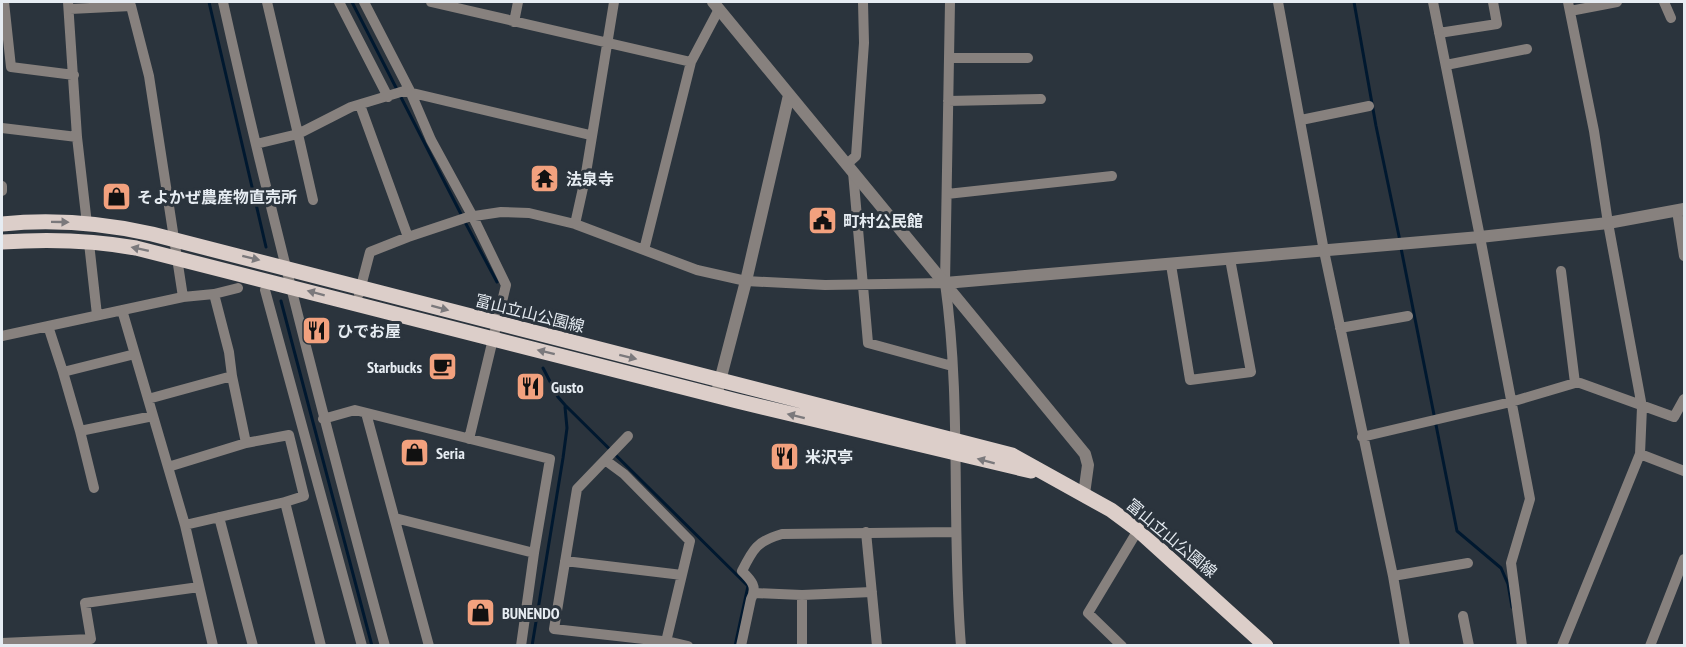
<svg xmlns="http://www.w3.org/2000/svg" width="1686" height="647" viewBox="0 0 1686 647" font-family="'PT Sans Narrow','Noto Sans JP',sans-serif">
<rect width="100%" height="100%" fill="#2b343d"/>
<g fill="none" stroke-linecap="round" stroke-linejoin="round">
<path stroke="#00182f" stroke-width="3" d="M 209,2 L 266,247
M 352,2 L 462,216
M 1354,2 L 1376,126 L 1400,241
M 465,222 L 497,282
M 1401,248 L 1457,531 L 1501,568 L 1508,584 L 1512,607
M 281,301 L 372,646
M 543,368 L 558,397 L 565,405 L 748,586 L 735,646
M 532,646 L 563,458 L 567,428 L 565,407"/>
<path stroke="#87817e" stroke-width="10" d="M 4,2 L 11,67 L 74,75
M 68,2 L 77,137 L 87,224
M 223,2 C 271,218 327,432 385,646
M 267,2 L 298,134 L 351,107 L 404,91 L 590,135
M 339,2 L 388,97
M 364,2 L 410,91 L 431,140 L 473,217 L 506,285 L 469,439
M 431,2 L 691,62
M 950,2 L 945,283 C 962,403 951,525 961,646
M 1278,2 L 1324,251 L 1393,576 L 1405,646
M 1433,2 L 1480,237 L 1530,499 L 1511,563 L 1522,646
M 1664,2 L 1671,18
M 1570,11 L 1617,2
M 514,22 L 518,2
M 1439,33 L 1497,24 L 1493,2
M 949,58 L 1028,58
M 1446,65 L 1527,49
M 948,101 L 1041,99
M 360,105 L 408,237
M 1301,120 L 1369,106
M 2,128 L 77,137
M 256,144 L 298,134 L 313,200
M 847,164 L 856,156 L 864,43 L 863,2
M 853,172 L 868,343 L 952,366
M 2,186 L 2,191
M 947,194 L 1112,176
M 1677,211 L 1684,256
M 575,224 L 585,179 L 614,2
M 89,243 L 97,315
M 644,250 L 691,62 L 719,9
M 1171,265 L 1190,380 L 1251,372 L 1230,259
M 1561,271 L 1575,383
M 265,290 L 362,646
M 214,294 L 238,288
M 359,294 L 370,252 L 408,237 L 468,217 L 501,212 L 529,213 L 575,224 L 697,270 L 746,281 L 825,285 L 945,283
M 183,297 L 214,294 L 229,352 L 232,376
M 122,310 L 185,525 L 213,646
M 48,326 L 63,372
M 1340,328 L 1408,316
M 2,336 L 183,297 L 149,76 L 131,6 L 70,9
M 135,354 L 63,372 L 80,431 L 153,416
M 148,399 L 232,376 L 246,443
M 366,413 L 429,646
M 323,419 L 355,410 L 550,459 L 534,553 L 521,646
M 80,431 L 94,488
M 628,436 L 577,489 L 554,629 L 671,642 L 688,646
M 1362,437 L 1511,402 L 1575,383 L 1580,383 L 1674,417 L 1684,399
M 1640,454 L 1684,471
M 605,460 L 624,474 L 690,541 L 665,646
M 168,467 L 246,443 L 289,435 L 304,496 L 285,502
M 219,517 L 253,646
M 395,518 L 534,553
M 185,525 L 285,502 L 321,646
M 866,532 L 877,646
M 565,561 L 682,575
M 1393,576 L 1468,563
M 754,593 L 802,595 L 872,592
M 1463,616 L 1469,646
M 2,643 L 91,639 L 85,603 L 199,587
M 741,646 L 751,599 C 758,587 751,580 742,571 C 753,549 757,541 782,534 L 956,532
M 802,646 L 802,595
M 1122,646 L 1088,613 L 1138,530
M 1562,646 L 1640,454 L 1642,407 L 1608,223 L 1594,131 L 1568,2
M 1650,646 L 1684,559"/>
<path stroke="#87817e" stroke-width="12" d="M 713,2 L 1085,454 L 1088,465 L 1084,494
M 945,283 L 1480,237 L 1608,223 L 1684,209
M 716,396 L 746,281 L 789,95"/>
<path stroke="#dccec9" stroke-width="15" d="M 2,224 C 52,219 103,223 152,234 L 1012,455 L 1111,510 L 1138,530 L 1266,646
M 2,242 C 46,239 92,240 136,248 L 737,401 L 1031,471"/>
</g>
<defs><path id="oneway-solid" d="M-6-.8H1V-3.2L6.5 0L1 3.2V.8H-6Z" transform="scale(1.5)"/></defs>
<g fill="#7b797c">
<use href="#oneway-solid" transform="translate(60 222) rotate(1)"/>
<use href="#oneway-solid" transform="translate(140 249) rotate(-168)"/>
<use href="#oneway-solid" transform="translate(251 258) rotate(14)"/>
<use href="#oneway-solid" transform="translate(316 293) rotate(-165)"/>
<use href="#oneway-solid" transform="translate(440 308) rotate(15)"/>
<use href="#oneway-solid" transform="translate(546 352) rotate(-166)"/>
<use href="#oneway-solid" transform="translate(628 357) rotate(14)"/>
<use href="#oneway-solid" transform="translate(796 416) rotate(-166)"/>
<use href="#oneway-solid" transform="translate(986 461) rotate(-165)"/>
</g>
<defs>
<symbol id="temple-square" viewBox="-11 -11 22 22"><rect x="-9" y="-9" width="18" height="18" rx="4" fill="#f2a17e" stroke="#2b343d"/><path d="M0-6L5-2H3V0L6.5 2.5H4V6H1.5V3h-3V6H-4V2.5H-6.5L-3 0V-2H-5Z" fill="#111"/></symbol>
<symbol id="shop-square" viewBox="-11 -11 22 22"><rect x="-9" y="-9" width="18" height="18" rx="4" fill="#f2a17e" stroke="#2b343d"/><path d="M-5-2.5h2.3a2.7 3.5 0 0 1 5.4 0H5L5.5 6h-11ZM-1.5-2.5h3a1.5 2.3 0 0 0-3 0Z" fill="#111"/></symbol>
<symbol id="civic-square" viewBox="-11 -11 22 22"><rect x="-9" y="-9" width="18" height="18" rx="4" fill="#f2a17e" stroke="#2b343d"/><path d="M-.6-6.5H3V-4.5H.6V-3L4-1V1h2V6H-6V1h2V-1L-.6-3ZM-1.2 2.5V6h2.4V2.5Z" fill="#111"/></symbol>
<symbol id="restaurant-square" viewBox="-11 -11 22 22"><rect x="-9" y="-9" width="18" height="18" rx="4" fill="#f2a17e" stroke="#2b343d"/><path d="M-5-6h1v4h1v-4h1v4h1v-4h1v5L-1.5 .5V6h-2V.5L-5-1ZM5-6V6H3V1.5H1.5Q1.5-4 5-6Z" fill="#111"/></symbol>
<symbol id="cafe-square" viewBox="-11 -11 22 22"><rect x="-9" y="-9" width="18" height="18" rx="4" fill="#f2a17e" stroke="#2b343d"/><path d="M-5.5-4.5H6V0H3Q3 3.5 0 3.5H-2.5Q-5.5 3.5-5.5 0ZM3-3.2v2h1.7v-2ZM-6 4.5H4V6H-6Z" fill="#111"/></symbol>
</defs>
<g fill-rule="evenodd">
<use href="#temple-square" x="528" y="162" width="33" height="33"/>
<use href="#shop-square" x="100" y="180" width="33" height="33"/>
<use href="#civic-square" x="806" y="204" width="33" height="33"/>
<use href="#restaurant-square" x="300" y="314" width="33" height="33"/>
<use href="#cafe-square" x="426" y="350" width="33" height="33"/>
<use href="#restaurant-square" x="514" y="370" width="33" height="33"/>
<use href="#shop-square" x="398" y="436" width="33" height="33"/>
<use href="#restaurant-square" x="768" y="440" width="33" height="33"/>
<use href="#shop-square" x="464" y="596" width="33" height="33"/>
</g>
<g text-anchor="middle" stroke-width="6" stroke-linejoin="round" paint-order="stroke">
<g font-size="16" font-weight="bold" fill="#e6ecf2" stroke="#2b343d" text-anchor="start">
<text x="566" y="185">法泉寺</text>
<text x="137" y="203">そよかぜ農産物直売所</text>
<text x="843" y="227">町村公民館</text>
<text x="337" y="337">ひでお屋</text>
<text x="422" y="373" text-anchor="end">Starbucks</text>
<text x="551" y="393">Gusto</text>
<text x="436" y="459">Seria</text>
<text x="805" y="463">米沢亭</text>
<text x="502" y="619">BUNENDO</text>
</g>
<g font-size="16" fill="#e6ecf2" stroke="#2b343d">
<text transform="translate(530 313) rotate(14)" y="6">富山立山公園線</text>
<text transform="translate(1172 538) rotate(40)" y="6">富山立山公園線</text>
</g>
</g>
<rect width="1686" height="647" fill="none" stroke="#e6ecf2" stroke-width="6"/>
</svg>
